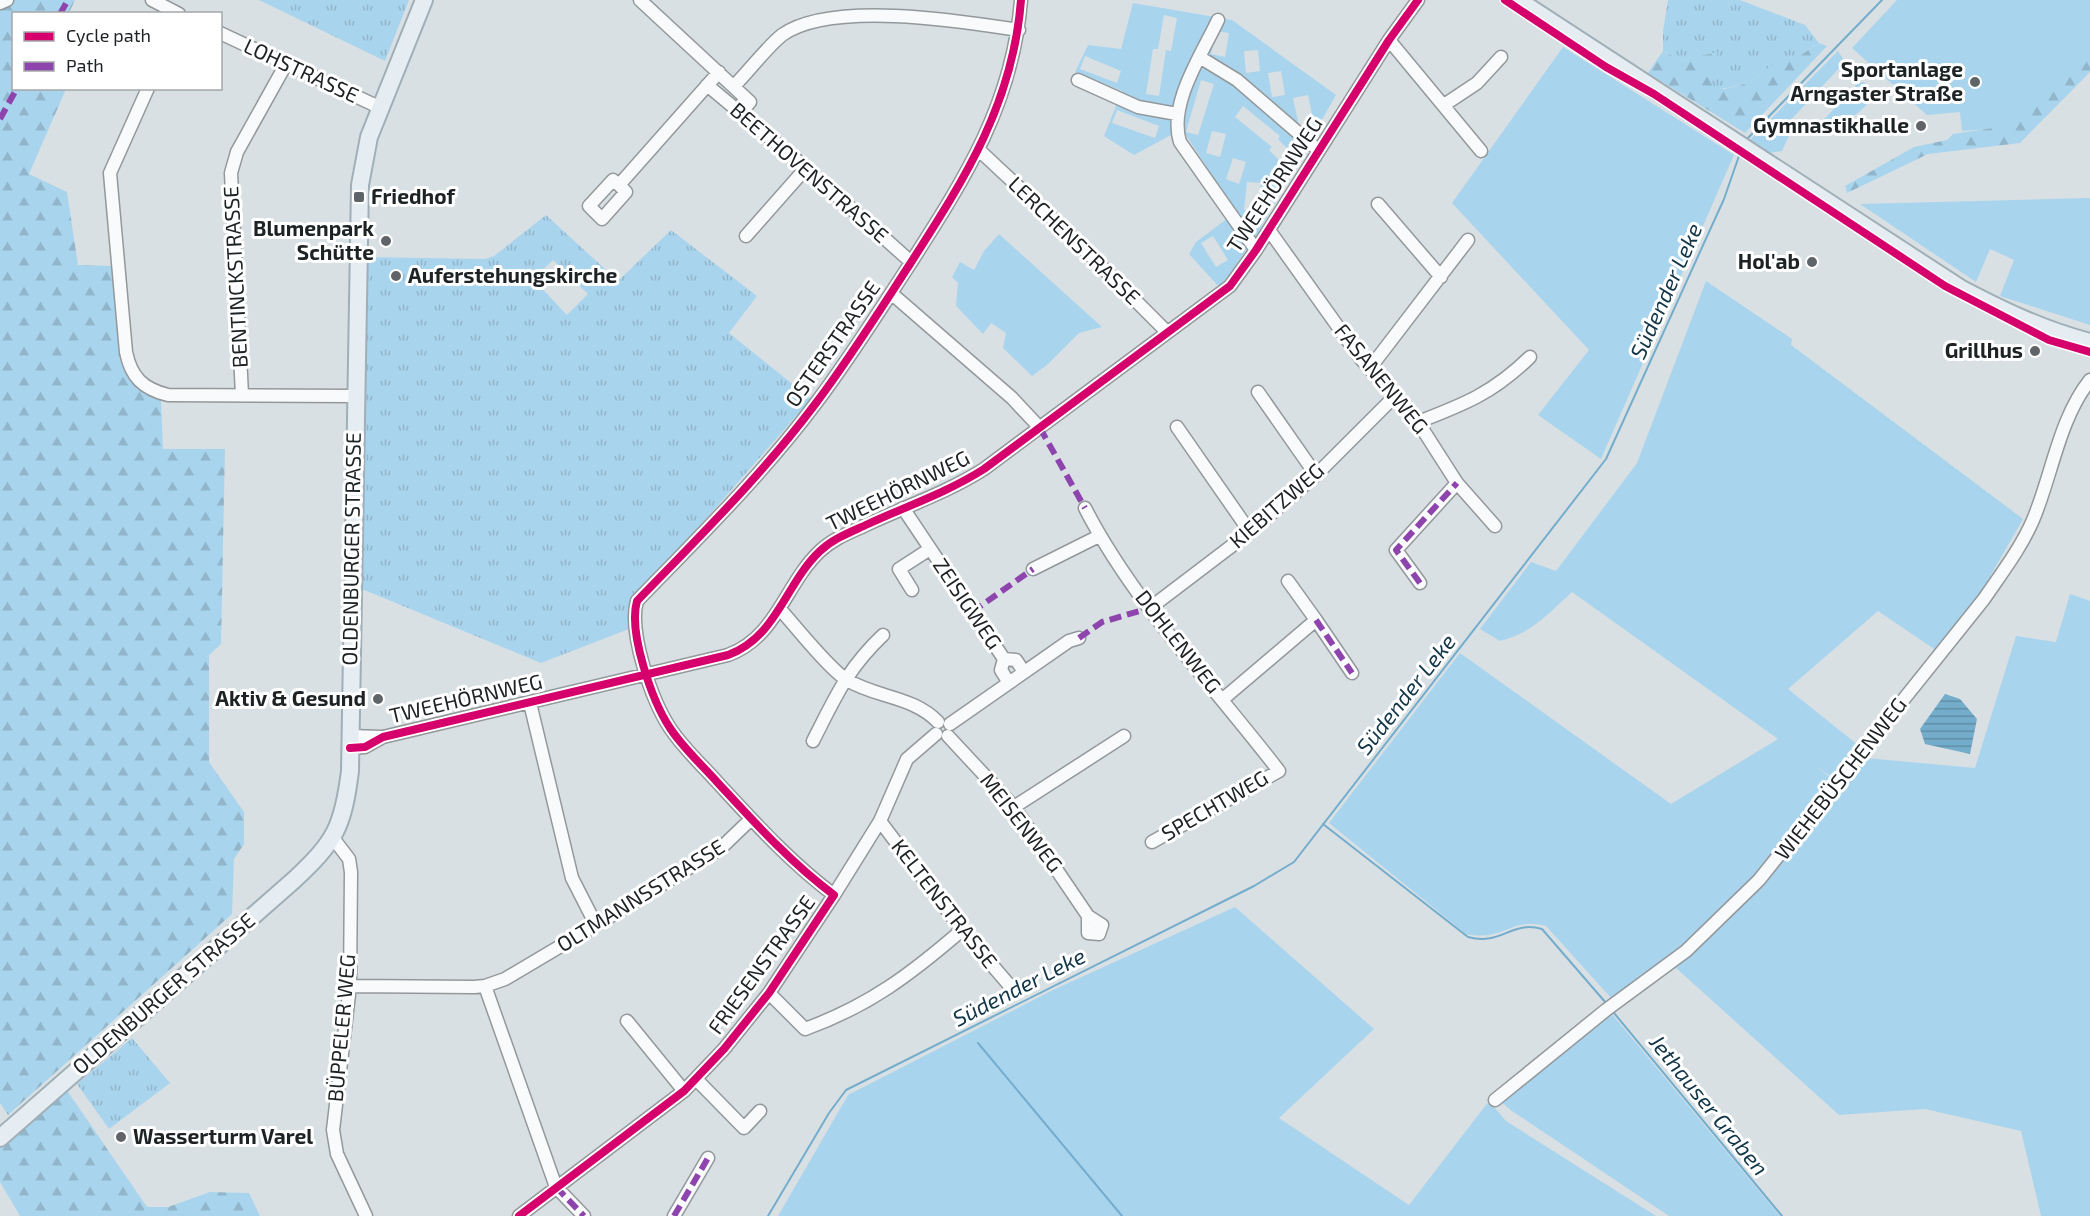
<svg xmlns="http://www.w3.org/2000/svg" width="2090" height="1216" viewBox="0 0 2090 1216" font-family="'Exo 2',sans-serif">
<defs>
<pattern id="forest-firs" width="22" height="20" patternUnits="userSpaceOnUse" patternTransform="scale(1.5)"><rect width="22" height="20" fill="#a9d4ed"/><path d="M5 1l3.5 6h-7zM16 11l3.5 6h-7z" fill="#91b6cb"/></pattern>
<pattern id="park-tufts" width="24" height="20" patternUnits="userSpaceOnUse" patternTransform="scale(1.5)"><rect width="24" height="20" fill="#a9d4ed"/><path d="M3 7l-1-3M5 7V3M7 7l1-3M15 17l-1-3M17 17v-4M19 17l1-3" fill="none" stroke="#91b6cb"/></pattern>
<pattern id="water-rules" width="6" height="5" patternUnits="userSpaceOnUse" patternTransform="scale(1.5)"><rect width="6" height="5" fill="#74adcc"/><path d="M0 2.5h6" fill="none" stroke="#5f8ca5"/></pattern>
</defs>
<rect width="100%" height="100%" fill="#d9e0e4"/>
<path fill="#a9d4ed" fill-rule="evenodd" d="M 1897,0 L 2090,0 L 2090,52 L 2014,127 L 1962,131 L 1960,112 L 1927,115 L 1852,48 Z
M 1133,3 L 1232,20 L 1336,95 L 1256,236 L 1220,288 L 1189,254 L 1196,242 L 1236,212 L 1182,129 L 1134,155 L 1104,136 L 1122,91 L 1075,72 L 1088,45 L 1121,49 ZM 1164,15 L 1177,18 L 1171,51 L 1166,50 L 1159,96 L 1146,94 L 1153,49 L 1158,49 ZM 1216,31 L 1229,33 L 1225,57 L 1211,54 ZM 1258,50 L 1260,71 L 1246,73 L 1244,51 ZM 1085,56 L 1121,71 L 1117,83 L 1080,69 ZM 1281,71 L 1285,95 L 1272,97 L 1268,73 ZM 1201,80 L 1214,84 L 1198,135 L 1186,132 ZM 1308,95 L 1314,123 L 1299,126 L 1293,98 ZM 1243,106 L 1280,136 L 1278,139 L 1293,155 L 1283,164 L 1269,150 L 1272,147 L 1235,117 ZM 1117,110 L 1159,126 L 1155,138 L 1112,123 ZM 1212,131 L 1226,134 L 1220,157 L 1206,153 ZM 1233,158 L 1246,162 L 1239,184 L 1226,179 ZM 1247,182 L 1261,183 L 1257,211 L 1244,210 ZM 1213,236 L 1228,260 L 1216,267 L 1201,243 Z
M 1563,47 L 1734,155 L 1601,459 L 1538,415 L 1589,350 L 1452,203 Z
M 1838,51 L 1845,62 L 1786,125 L 1792,129 L 1782,151 L 1769,153 L 1749,141 Z
M 1863,82 L 1871,87 C 1873,114 1841,121 1820,130 L 1816,128 L 1858,83 Z
M 2090,198 L 2090,325 L 2000,296 L 2014,260 L 1990,249 L 1976,282 L 1860,204 Z
M 999,234 L 1102,327 L 1079,333 L 1048,364 L 1032,376 L 1003,348 L 1006,333 L 991,323 L 983,334 L 956,306 L 958,283 L 952,277 L 960,262 L 974,270 L 984,251 Z
M 1706,281 L 1792,339 L 1791,345 L 2023,519 L 1984,587 L 1937,651 L 1878,611 L 1788,689 L 1863,749 L 1832,777 L 1815,766 L 1833,779 L 1746,889 L 1683,950 L 1612,999 L 1546,926 C 1511,916 1504,942 1466,934 L 1329,823 L 1460,653 L 1671,804 L 1778,739 L 1572,592 C 1550,612 1531,634 1500,641 L 1480,629 L 1531,562 L 1556,571 L 1637,463 Z
M 2070,594 L 2090,601 L 2090,1216 L 2041,1216 L 2021,1131 L 1925,1109 L 1839,1115 L 1676,968 L 1773,872 L 1866,758 L 1975,768 L 2016,636 L 2056,642 Z
M 1235,907 L 1374,1029 L 1279,1118 L 1409,1205 L 1489,1101 L 1506,1121 L 1656,1216 L 778,1216 L 848,1095 L 1053,990 Z
M 1611,1013 L 1780,1216 L 1669,1216 L 1512,1111 L 1499,1100 Z"/>
<path fill="url(#forest-firs)" d="M 0,0 L 75,0 L 69,13 L 14,14 L 14,88 L 66,89 L 29,174 L 67,192 L 78,265 L 112,266 L 127,374 L 137,389 L 161,401 L 163,449 L 225,449 L 221,644 L 209,655 L 209,762 L 244,812 L 244,844 L 234,859 L 232,914 L 8,1115 L 0,1103 Z
M 1819,43 L 1827,46 L 1745,133 L 1648,73 L 1663,51 L 1682,60 L 1718,51 L 1723,89 C 1747,86 1760,76 1777,59 L 1796,58 Z
M 2090,49 L 2090,72 L 2020,143 L 1928,154 L 1847,193 L 1845,186 L 1914,147 L 1947,140 L 1953,134 L 2013,125 Z
M 66,1089 L 147,1207 L 168,1207 L 210,1192 L 249,1193 L 260,1216 L 20,1216 L 0,1182 L 0,1148 Z"/>
<path fill="url(#park-tufts)" fill-rule="evenodd" d="M 259,0 L 409,0 L 385,61 Z
M 1668,0 L 1740,0 L 1805,25 L 1819,43 L 1796,58 L 1777,60 C 1758,78 1741,90 1714,88 L 1710,74 L 1718,52 L 1682,60 L 1663,51 L 1663,31 Z
M 546,215 L 618,281 L 671,230 L 757,296 L 729,333 L 811,399 L 634,601 L 628,612 L 629,629 L 541,663 L 362,589 L 363,257 L 485,259 L 494,256 ZM 553,260 L 588,294 L 567,315 L 533,279 Z
M 132,1038 L 170,1083 L 109,1129 L 77,1084 Z"/>
<path fill="url(#water-rules)" d="M 1945,694 L 1960,699 L 1977,719 L 1970,754 L 1925,744 L 1920,729 Z"/>
<g fill="none" stroke-linecap="round" stroke-linejoin="round">
<path stroke="#74adcc" stroke-width="2" d="M 1746,140 L 1882,0
M 1323,824 L 1468,937 C 1502,946 1511,920 1542,929 L 1606,1003
M 1614,1013 L 1782,1216
M 978,1043 L 1122,1216
M 768,1216 L 829,1113 L 846,1090 L 1254,886 L 1294,862 L 1606,459 L 1724,199 L 1740,153"/>
<defs>
<path id="minor" d="M 152,0 L 179,14
M 640,0 L 750,102 L 740,114
M 0,3 L 7,0
M 1218,20 C 1202,54 1168,104 1180,142 L 1256,250
M 220,33 L 381,108
M 1389,40 L 1481,151
M 1201,58 L 1237,80 L 1318,150
M 1078,80 L 1138,107 L 1177,114
M 707,85 L 806,168 L 911,262
M 734,86 C 750,70 765,49 782,35 C 831,0 961,21 1019,30
M 148,88 L 110,173 L 126,352 C 131,377 143,389 168,395 L 354,396
M 1444,105 L 1477,83 L 1501,57
M 980,151 L 1070,235 L 1167,332
M 619,185 L 626,192 L 602,219 L 589,206 L 613,180 L 619,185 L 719,72
M 1378,204 L 1441,277
M 1269,230 L 1361,359 L 1418,422 L 1457,483 L 1495,526
M 746,236 L 806,168
M 891,293 L 1012,398 L 1040,428
M 1370,368 L 1468,240
M 1258,392 L 1316,475
M 242,395 L 231,173 L 237,152 L 286,64
M 1418,422 C 1465,404 1493,393 1530,357
M 1177,427 L 1250,532
M 903,508 L 1004,659
M 1085,508 C 1132,600 1215,688 1279,771 L 1152,842
M 1033,569 L 1099,536
M 1420,583 L 1396,550 L 1457,483
M 912,590 L 899,569 L 930,549
M 1150,608 L 1250,532 L 1316,475 L 1396,395
M 780,609 C 795,626 830,670 847,680 C 877,698 913,696 938,722
M 1316,620 L 1352,673
M 1004,659 L 1001,670 L 1009,683
M 1004,659 L 1016,660 L 1024,672
M 1223,699 L 1316,620 L 1288,581
M 530,703 L 572,878 L 596,925
M 950,724 L 1069,641 L 1079,638
M 350,736 L 382,737
M 948,736 L 1014,807 L 1088,916 L 1088,933 L 1099,934 L 1102,925 L 1088,916
M 813,741 C 835,698 847,669 883,635
M 350,748 L 365,747 L 383,737 L 728,655 C 777,637 785,584 820,551 C 834,538 851,532 868,524 C 907,506 948,492 984,469 L 1230,286 L 1256,250 L 1389,40 L 1418,0
M 1014,807 L 1124,736
M 880,821 L 962,930 L 1010,986
M 333,838 L 349,859 L 351,872 L 350,986 L 333,1130 L 337,1154 L 366,1216
M 834,895 C 791,863 755,823 718,783 C 702,765 683,748 670,728 C 652,701 628,632 637,601 C 699,537 763,474 816,403 C 850,358 880,310 910,264 C 965,178 1013,104 1021,0
M 350,986 L 474,987 L 485,986 L 505,979 L 596,925 L 721,848 L 751,819
M 485,986 L 556,1187 L 584,1216
M 769,993 L 805,1029 C 869,1006 911,974 962,930
M 627,1021 L 684,1091
M 696,1079 L 744,1128 L 760,1111
M 1495,1100 L 1606,1010 L 1686,951 L 1759,880 L 1984,599 C 2001,574 2021,548 2033,520 C 2052,475 2059,419 2090,380
M 519,1216 L 684,1091 L 724,1049 L 769,993 L 834,895 L 880,821 L 907,759 L 936,734
M 674,1216 L 708,1158"/>
<path id="major" d="M 1518,0 L 1960,288 C 2002,310 2043,330 2090,342
M 0,1138 L 294,880 C 335,842 343,827 350,771 L 360,185 L 369,137 L 424,0"/>
</defs>
<use href="#minor" stroke="#93989b" stroke-width="15"/>
<use href="#major" stroke="#a0afb7" stroke-width="20"/>
<use href="#minor" stroke="#f9fafb" stroke-width="12"/>
<use href="#major" stroke="#e5edf2" stroke-width="16"/>
<path stroke="#8e44ad" stroke-width="6" stroke-dasharray="12 6" stroke-linecap="butt" d="M 60,14 L 68,0
M 0,119 L 17,88
M 1040,428 L 1085,508
M 1420,583 L 1396,550 L 1457,483
M 972,612 L 1033,569
M 1316,620 L 1352,673
M 1079,638 L 1102,622 L 1150,608
M 556,1187 L 584,1216
M 674,1216 L 708,1158"/>
<defs>
<path id="cycleway" d="M 1505,0 L 1606,67 L 1654,94 L 1945,286 L 2049,340 L 2090,352
M 350,748 L 365,747 L 383,737 L 728,655 C 777,637 785,584 820,551 C 834,538 851,532 868,524 C 907,506 948,492 984,469 L 1230,286 L 1256,250 L 1389,40 L 1418,0
M 519,1216 L 684,1091 L 724,1049 L 769,993 L 834,895 C 791,863 755,823 718,783 C 702,765 683,748 670,728 C 652,701 628,632 637,601 C 699,537 763,474 816,403 C 850,358 880,310 910,264 C 965,178 1013,104 1021,0"/>
</defs>
<use href="#cycleway" stroke="#fff" stroke-width="11"/>
<use href="#cycleway" stroke="#d6006c" stroke-width="8"/>
</g>
<g fill="#5f6468" stroke="#fff" stroke-width="2">
<circle cx="1975" cy="82" r="6"/>
<circle cx="1921" cy="126" r="6"/>
<rect x="353" y="191" width="12" height="12" rx="3"/>
<circle cx="386" cy="241" r="6"/>
<circle cx="1812" cy="262" r="6"/>
<circle cx="396" cy="276" r="6"/>
<circle cx="2035" cy="351" r="6"/>
<circle cx="378" cy="699" r="6"/>
<circle cx="121" cy="1137" r="6"/>
</g>
<g text-anchor="middle" stroke-width="6" stroke-linejoin="round" paint-order="stroke">
<g font-size="21" font-weight="bold" fill="#1d2225" stroke="#fff" text-anchor="end">
<text x="1963" y="77">Sportanlage<tspan x="1963" dy="24">Arngaster Straße</tspan></text>
<text x="1909" y="133">Gymnastikhalle</text>
<text x="371" y="204" text-anchor="start">Friedhof</text>
<text x="374" y="236">Blumenpark<tspan x="374" dy="24">Schütte</tspan></text>
<text x="1800" y="269">Hol'ab</text>
<text x="408" y="283" text-anchor="start">Auferstehungskirche</text>
<text x="2023" y="358">Grillhus</text>
<text x="366" y="706">Aktiv &amp; Gesund</text>
<text x="133" y="1144" text-anchor="start">Wasserturm Varel</text>
</g>
<g font-size="21" fill="#1d2225" stroke="#fff">
<text transform="translate(301 71) rotate(25)" y="7">LOHSTRASSE</text>
<text transform="translate(809 173) rotate(41)" y="7">BEETHOVENSTRASSE</text>
<text transform="translate(1275 185) rotate(-57)" y="7">TWEEHÖRNWEG</text>
<text transform="translate(1074 241) rotate(44)" y="7">LERCHENSTRASSE</text>
<text transform="translate(236 277) rotate(-93)" y="7">BENTINCKSTRASSE</text>
<text transform="translate(833 344) rotate(-55)" y="7">OSTERSTRASSE</text>
<text transform="translate(1381 379) rotate(51)" y="7">FASANENWEG</text>
<text transform="translate(898 491) rotate(-26)" y="7">TWEEHÖRNWEG</text>
<text transform="translate(1277 506) rotate(-41)" y="7">KIEBITZWEG</text>
<text transform="translate(352 549) rotate(-89)" y="7">OLDENBURGER STRASSE</text>
<text transform="translate(967 604) rotate(56)" y="7">ZEISIGWEG</text>
<text transform="translate(1178 642) rotate(52)" y="7">DOHLENWEG</text>
<text transform="translate(466 699) rotate(-13)" y="7">TWEEHÖRNWEG</text>
<text transform="translate(1841 779) rotate(-52)" y="7">WIEHEBÜSCHENWEG</text>
<text transform="translate(1215 806) rotate(-30)" y="7">SPECHTWEG</text>
<text transform="translate(1021 823) rotate(52)" y="7">MEISENWEG</text>
<text transform="translate(641 896) rotate(-32)" y="7">OLTMANNSSTRASSE</text>
<text transform="translate(944 904) rotate(52)" y="7">KELTENSTRASSE</text>
<text transform="translate(762 965) rotate(-54)" y="7">FRIESENSTRASSE</text>
<text transform="translate(164 994) rotate(-41)" y="7">OLDENBURGER STRASSE</text>
<text transform="translate(342 1028) rotate(-85)" y="7">BÜPPELER WEG</text>
</g>
<g font-size="22" font-style="italic" fill="#133648" stroke="#fff">
<text transform="translate(1666 291) rotate(-66)" y="8">Südender Leke</text>
<text transform="translate(1406 694) rotate(-52)" y="8">Südender Leke</text>
<text transform="translate(1019 987) rotate(-27)" y="8">Südender Leke</text>
<text transform="translate(1709 1105) rotate(51)" y="8">Jethauser Graben</text>
</g>
</g>
<rect x="12" y="12" width="210" height="78" fill="#ffffff" stroke="#a5a7a8" stroke-width="1.5"/>
<rect x="24" y="32" width="30" height="9" fill="#d6006c" stroke="#a5a7a8" stroke-width="1.5"/>
<text x="66" y="42" font-size="18" fill="#1d2225">Cycle path</text>
<rect x="24" y="62" width="30" height="9" fill="#8e44ad" stroke="#a5a7a8" stroke-width="1.5"/>
<text x="66" y="72" font-size="18" fill="#1d2225">Path</text>
</svg>
